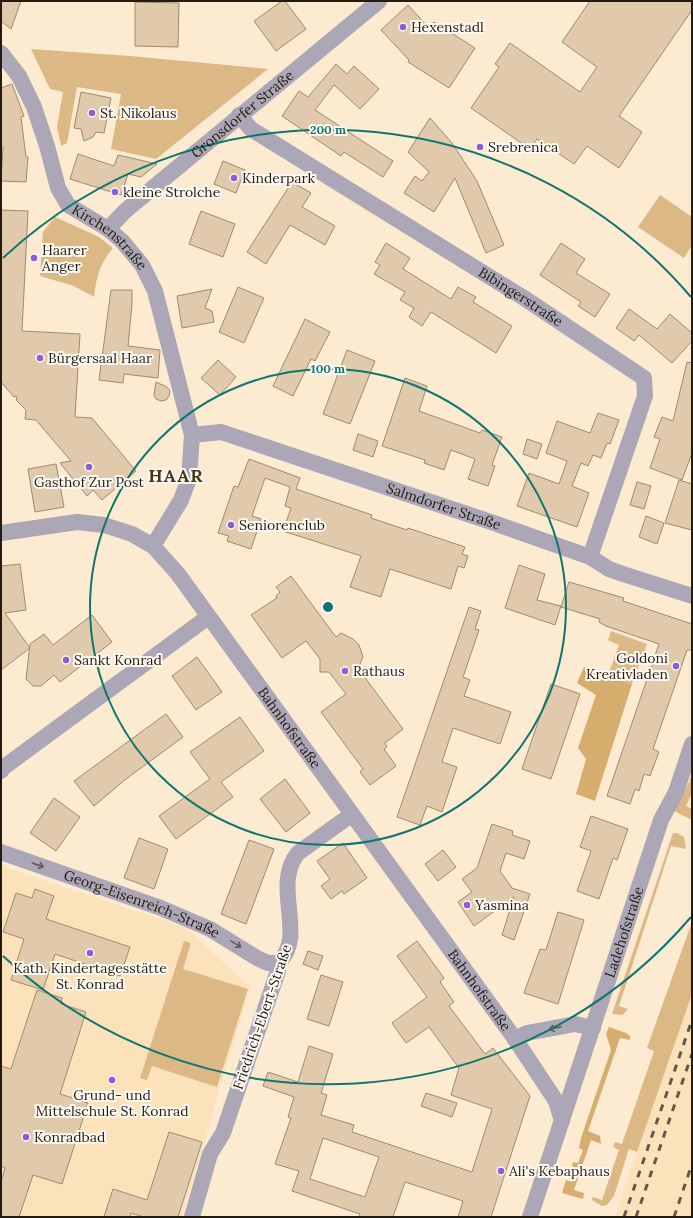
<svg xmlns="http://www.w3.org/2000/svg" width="693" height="1218" viewBox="0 0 693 1218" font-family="Lora,serif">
<rect width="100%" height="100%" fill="#fcead1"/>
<path fill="#fce2bb" d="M 1,866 L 186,928 L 250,987 L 182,1217 L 1,1217 Z
M 692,994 L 692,1217 L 615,1217 L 637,1152 Z"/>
<path fill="#dcb884" d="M 31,49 L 130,56 L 268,69 L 156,159 L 111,149 L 121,94 L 77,87 L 67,143 L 61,146 L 57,127 L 63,92 L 50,89 Z
M 660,195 L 692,217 L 692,245 L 684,258 L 638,227 Z
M 55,217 L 99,237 L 113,248 C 100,263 96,278 94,297 L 74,286 L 40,276 L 43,232 Z
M 611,631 L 647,644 L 632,684 L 608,675 L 619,645 L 608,640 Z
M 692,776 L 692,793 L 686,806 L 692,809 L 692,819 L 690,819 L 674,811 Z
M 673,833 L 677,833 L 684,837 L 686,849 L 671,846 L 619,1006 L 628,1009 L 622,1015 L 612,1014 Z
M 692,922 L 692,994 L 637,1152 L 629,1149 L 614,1196 L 607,1205 L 602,1206 L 592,1200 L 593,1197 L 602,1200 L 619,1150 L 613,1147 L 615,1142 L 622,1144 L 654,1051 L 647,1048 Z
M 184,941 L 191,943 L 183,969 L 248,989 L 217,1087 L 152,1066 L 147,1080 L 140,1078 Z"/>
<path fill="#d7ad6d" d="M 584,667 L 632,684 L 595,801 L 576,794 L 586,759 L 578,748 L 596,695 L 577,683 Z
M 609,1027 L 626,1033 L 630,1036 L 630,1040 L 620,1038 L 588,1131 L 600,1136 L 601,1144 L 591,1140 L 574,1190 L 584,1193 L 583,1199 L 562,1193 L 566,1180 L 572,1182 L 577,1168 L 572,1166 L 573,1162 L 578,1163 L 583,1150 L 579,1148 L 581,1138 L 611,1050 L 606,1034 Z"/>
<path fill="#e0caab" stroke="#9e8a6c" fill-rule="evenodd" d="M 1,1 L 21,1 L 11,29 L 1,21 Z
M 282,1 L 285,1 L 306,29 L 276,51 L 254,21 Z
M 590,1 L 692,1 L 692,10 L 619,116 L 642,132 L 619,168 L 587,146 L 574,164 L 537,139 L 530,149 L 471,108 L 499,67 L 495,64 L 510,43 L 580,92 L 597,67 L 562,42 Z
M 135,2 L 179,3 L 178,47 L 135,46 Z
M 408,5 L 429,28 L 434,22 L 475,48 L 449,88 L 408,62 L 409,60 L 381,30 Z
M 336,64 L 347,74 L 354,66 L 379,89 L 360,109 L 334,85 L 315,110 L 393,161 L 383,177 L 344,152 L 341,156 L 282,116 L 299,91 L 308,97 Z
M 12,84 L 24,116 L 21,117 L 26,157 L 28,157 L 26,182 L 1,181 L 3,147 L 1,147 L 1,88 Z
M 81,92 L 111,98 L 104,133 L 96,132 L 93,137 L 84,141 L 81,129 L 74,128 Z
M 430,118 L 452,143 L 477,181 L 504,245 L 486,253 L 455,178 L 434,212 L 404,193 L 415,176 L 422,181 L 429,172 L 408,152 Z
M 78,154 L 114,166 L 118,155 L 157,164 L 141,177 L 128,174 L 121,195 L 70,179 Z
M 223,161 L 245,170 L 236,193 L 214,184 Z
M 292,182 L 311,193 L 302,207 L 335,226 L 325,245 L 290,225 L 266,264 L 247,252 Z
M 1,210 L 28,211 L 22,331 L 80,334 L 75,417 L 92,418 L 136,471 L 102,500 L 93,490 L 87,496 L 60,463 L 71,461 L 36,420 L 25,419 L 26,410 L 17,401 L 16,396 L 14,397 L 1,382 Z
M 201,211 L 235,224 L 223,257 L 189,244 Z
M 386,243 L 410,258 L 403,269 L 451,299 L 458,287 L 476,297 L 473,302 L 512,326 L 496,353 L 431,312 L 422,326 L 409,317 L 414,308 L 400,300 L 405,292 L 374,274 L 380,265 L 375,262 Z
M 561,243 L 585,259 L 576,273 L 610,294 L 595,317 L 578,306 L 581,302 L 540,275 Z
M 238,287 L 264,298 L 244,343 L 219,332 Z
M 212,289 L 205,308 L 212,311 L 214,322 L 182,328 L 177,296 Z
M 111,290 L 132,290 L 132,304 L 128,346 L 160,350 L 158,378 L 124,374 L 123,383 L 99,380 Z
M 629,309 L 657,329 L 670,314 L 692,333 L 692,341 L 672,363 L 639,335 L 634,341 L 616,328 Z
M 305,319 L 330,332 L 315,361 L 311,359 L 293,396 L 273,386 Z
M 347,350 L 375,361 L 350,424 L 323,414 Z
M 218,360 L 236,377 L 220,395 L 201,378 Z
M 687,362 L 692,363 L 692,453 L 682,480 L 650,468 L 660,439 L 654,437 L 662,417 L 673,421 Z
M 405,378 L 427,386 L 419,411 L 480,433 L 482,430 L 502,437 L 492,465 L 495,466 L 488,486 L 468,479 L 475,459 L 451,450 L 444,470 L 424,463 L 425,460 L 382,446 Z
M 156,382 L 167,387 L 170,391 L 169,396 L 166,400 L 161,401 L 156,399 L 154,395 Z
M 598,413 L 619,420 L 610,444 L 607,443 L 601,458 L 593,455 L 588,466 L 581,463 L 572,486 L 589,493 L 577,527 L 517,506 L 529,473 L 559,484 L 567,461 L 546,453 L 557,421 L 590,433 Z
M 358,434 L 378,441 L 373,457 L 353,450 Z
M 527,439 L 542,444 L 537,459 L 523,454 Z
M 249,459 L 300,478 L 296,489 L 372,515 L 371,518 L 407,530 L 408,528 L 465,547 L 462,554 L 468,556 L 464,568 L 458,566 L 451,589 L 390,569 L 381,597 L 350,587 L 361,556 L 283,531 L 291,508 L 285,506 L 290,487 L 265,478 L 252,516 L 261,519 L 251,549 L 227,541 L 229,536 L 218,533 L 234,486 L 238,487 Z
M 56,464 L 64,507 L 35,512 L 28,469 Z
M 679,480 L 692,484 L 692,530 L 665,523 Z
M 637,482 L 651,486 L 644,509 L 630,505 Z
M 646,516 L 664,523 L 657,544 L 639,537 Z
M 20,564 L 26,610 L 5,613 L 30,648 L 1,670 L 1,566 Z
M 519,565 L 545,574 L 537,600 L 561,606 L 555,625 L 505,608 Z
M 291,576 L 336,637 L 341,633 L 353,639 L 359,645 L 363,657 L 358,668 L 403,729 L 385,743 L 387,747 L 384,749 L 396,766 L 370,785 L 360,772 L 363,769 L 321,712 L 346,694 L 329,672 L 320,672 L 320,659 L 306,641 L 282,658 L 251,615 L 277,598 L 276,596 L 280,592 L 276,587 Z
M 569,582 L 624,598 L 623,601 L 692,624 L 692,650 L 687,650 L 653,749 L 659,752 L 650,776 L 644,774 L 639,791 L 635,789 L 630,804 L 607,796 L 659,644 L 606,626 L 599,622 L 600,619 L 561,607 Z
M 469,607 L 481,611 L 475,629 L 479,630 L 463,677 L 470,680 L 464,696 L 511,712 L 500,744 L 453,728 L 442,762 L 457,767 L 442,812 L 427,806 L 420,825 L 397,817 Z
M 92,615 L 112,642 L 60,682 L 54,675 L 41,686 L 33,686 L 26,679 L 30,644 L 44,634 L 53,645 Z
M 197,657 L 222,692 L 196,710 L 172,676 Z
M 551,684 L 580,694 L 551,779 L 522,769 Z
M 166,714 L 183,737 L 126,779 L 94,806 L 74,781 Z
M 240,717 L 264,751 L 221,782 L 233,797 L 176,839 L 159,816 L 210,779 L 190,752 Z
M 285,779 L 310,813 L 286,832 L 260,799 Z
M 54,798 L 80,817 L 56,851 L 30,833 Z
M 591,816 L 628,829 L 617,860 L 613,858 L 599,899 L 577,891 L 591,851 L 580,847 Z
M 492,824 L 513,831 L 512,835 L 530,841 L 524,859 L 506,853 L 500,871 L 512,888 L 530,894 L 514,940 L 502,935 L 514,897 L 474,926 L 458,902 L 472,892 L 462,879 L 477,868 Z
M 139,838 L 168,849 L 154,889 L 124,878 Z
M 249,840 L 274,849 L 246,924 L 221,914 Z
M 343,843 L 367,878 L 344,894 L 342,891 L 331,899 L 321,886 L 330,879 L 317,861 Z
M 443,850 L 456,867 L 438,881 L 425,864 Z
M 35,889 L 54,896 L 46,919 L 130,947 L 120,976 L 55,954 L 43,990 L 11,980 L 24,939 L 3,932 L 16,893 L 32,898 Z
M 558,912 L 584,920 L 558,1004 L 524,993 L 540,949 L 546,950 Z
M 417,941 L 444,978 L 440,982 L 454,1002 L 449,1006 L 485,1054 L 493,1048 L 530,1096 L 491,1217 L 458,1217 L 463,1201 L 405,1182 L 393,1217 L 359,1217 L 360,1214 L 292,1191 L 299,1171 L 275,1164 L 291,1118 L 288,1117 L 294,1097 L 263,1086 L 268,1072 L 298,1082 L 309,1046 L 333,1054 L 321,1093 L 327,1095 L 321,1115 L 354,1125 L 352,1132 L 472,1172 L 492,1109 L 451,1095 L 459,1068 L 429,1027 L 406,1043 L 392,1023 L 427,997 L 397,956 ZM 323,1138 L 379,1157 L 365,1197 L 310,1179 Z
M 308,951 L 323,956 L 318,970 L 303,964 Z
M 321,975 L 343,982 L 329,1026 L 307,1019 Z
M 37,990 L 62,998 L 61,1004 L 86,1012 L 60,1094 L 88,1103 L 62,1184 L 33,1175 L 19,1217 L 1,1217 L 1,1182 L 5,1168 L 1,1166 L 1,1066 L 11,1069 Z
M 426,1093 L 457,1103 L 452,1117 L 421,1106 Z
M 169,1132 L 202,1142 L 178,1217 L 144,1217 L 131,1213 L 130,1217 L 104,1217 L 113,1189 L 147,1200 Z"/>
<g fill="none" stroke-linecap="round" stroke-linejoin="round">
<g stroke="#aba7b6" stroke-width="16">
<path id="s1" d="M 1,53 L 19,76 L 34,107 L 47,146 L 58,188 L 68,205 L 108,229 L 122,241 L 142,265 L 155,291 L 192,435 L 189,479 L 181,500 L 153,546"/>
<path id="s2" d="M 239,115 L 251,129 L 524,298 L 644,378 L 645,396 L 590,557"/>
<path id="s3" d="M 108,229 L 125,211 L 379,1"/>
<path id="s4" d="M 192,435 L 221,432 L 491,522 L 590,557 L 609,569 L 623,574 L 692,596"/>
<path id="s5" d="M 1,533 L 77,522 L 104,525 L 132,534 L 153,546 L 178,574 L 515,1039 L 556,1101 L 562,1121"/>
<path d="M 1,771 L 4,767 L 208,617"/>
<path id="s6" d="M 1,852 L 161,908 L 210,929 L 257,958 L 268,963 L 278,963"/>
<path d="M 515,1039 L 527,1033 L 575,1024 L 593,1028"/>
<path d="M 192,1217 L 210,1154 L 223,1133 L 278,971 L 278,963 C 308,936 271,886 298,853 L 351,815"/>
<path id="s7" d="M 530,1217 L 661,820 L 676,792 L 692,744"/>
</g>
<path stroke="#645949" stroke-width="3" stroke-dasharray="7 7" stroke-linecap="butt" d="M 624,1217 L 692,1020
M 636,1217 L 692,1054
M 674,1217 L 692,1164"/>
</g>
<defs><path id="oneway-shaft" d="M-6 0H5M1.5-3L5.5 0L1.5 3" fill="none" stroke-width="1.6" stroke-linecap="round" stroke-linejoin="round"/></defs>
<g stroke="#605a5a">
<use href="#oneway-shaft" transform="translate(38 865) rotate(19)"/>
<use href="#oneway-shaft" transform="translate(236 944) rotate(32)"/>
<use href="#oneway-shaft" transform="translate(555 1028) rotate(169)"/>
</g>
<g fill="none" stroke="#0f766e" stroke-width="2">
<circle cx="328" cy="607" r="238"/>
<path d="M691 917A477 477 0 0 1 3 956M3 258A477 477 0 0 1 691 297"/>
</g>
<g fill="#8b5dd7" stroke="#fefaf3" stroke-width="1.5">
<circle cx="403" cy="27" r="4"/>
<circle cx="92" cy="113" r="4"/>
<circle cx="480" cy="147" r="4"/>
<circle cx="234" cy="178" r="4"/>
<circle cx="115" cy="192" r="4"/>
<circle cx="34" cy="258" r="4"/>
<circle cx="40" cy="358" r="4"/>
<circle cx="89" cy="467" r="4"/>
<circle cx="231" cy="525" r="4"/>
<circle cx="66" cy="660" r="4"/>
<circle cx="676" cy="666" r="4"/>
<circle cx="345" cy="671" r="4"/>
<circle cx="467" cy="905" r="4"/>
<circle cx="90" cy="953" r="4"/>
<circle cx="112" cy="1080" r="4"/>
<circle cx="26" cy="1137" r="4"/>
<circle cx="501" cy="1171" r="4"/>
</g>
<g text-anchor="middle" stroke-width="4" stroke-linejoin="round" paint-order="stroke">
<g font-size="14" fill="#231b0f" stroke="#fefaf3" text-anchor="start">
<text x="411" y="32">Hexenstadl</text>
<text x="100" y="118">St. Nikolaus</text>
<text x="488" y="152">Srebrenica</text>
<text x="242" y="183">Kinderpark</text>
<text x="123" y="197">kleine Strolche</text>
<text x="42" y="255">Haarer<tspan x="42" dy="16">Anger</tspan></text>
<text x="48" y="363">Bürgersaal Haar</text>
<text x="89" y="487" text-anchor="middle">Gasthof Zur Post</text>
<text x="239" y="530">Seniorenclub</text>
<text x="668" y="663" text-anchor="end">Goldoni<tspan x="668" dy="16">Kreativladen</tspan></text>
<text x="74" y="665">Sankt Konrad</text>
<text x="353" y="676">Rathaus</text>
<text x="475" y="910">Yasmina</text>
<text x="90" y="973" text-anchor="middle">Kath. Kindertagesstätte<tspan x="90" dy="16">St. Konrad</tspan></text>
<text x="112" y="1100" text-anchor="middle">Grund- und<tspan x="112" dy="16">Mittelschule St. Konrad</tspan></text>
<text x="34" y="1142">Konradbad</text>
<text x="509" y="1176">Ali's Kebaphaus</text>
</g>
<g font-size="14" fill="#231b0f" stroke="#fefaf3">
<text dy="5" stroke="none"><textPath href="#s3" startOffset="177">Gronsdorfer Straße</textPath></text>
<text dy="5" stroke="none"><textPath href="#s1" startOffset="221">Kirchenstraße</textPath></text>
<text dy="5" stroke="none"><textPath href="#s2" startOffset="336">Bibingerstraße</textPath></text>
<text dy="5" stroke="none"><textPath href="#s4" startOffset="264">Salmdorfer Straße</textPath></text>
<text dy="5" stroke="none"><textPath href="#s5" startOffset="385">Bahnhofstraße</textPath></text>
<text dy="5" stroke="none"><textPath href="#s6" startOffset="150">Georg-Eisenreich-Straße</textPath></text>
<text dy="5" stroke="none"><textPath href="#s7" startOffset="300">Ladehofstraße</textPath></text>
<text dy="5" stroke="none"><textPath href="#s5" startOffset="709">Bahnhofstraße</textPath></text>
<text transform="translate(262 1017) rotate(-71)" y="5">Friedrich-Ebert-Straße</text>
</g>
<g font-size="18" font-weight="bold" letter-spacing="1" fill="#463519" stroke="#fefaf3">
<text x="176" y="482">HAAR</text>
</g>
</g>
<circle cx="328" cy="607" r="6" fill="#0f766e" stroke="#fefaf3" stroke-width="2"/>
<g font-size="12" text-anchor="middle" font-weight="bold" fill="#0f766e" stroke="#fefaf3" stroke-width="4" stroke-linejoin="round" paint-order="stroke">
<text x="328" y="134">200 m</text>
<text x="328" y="373">100 m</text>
</g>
<rect width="693" height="1218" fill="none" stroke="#231b0f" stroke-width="4"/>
</svg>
